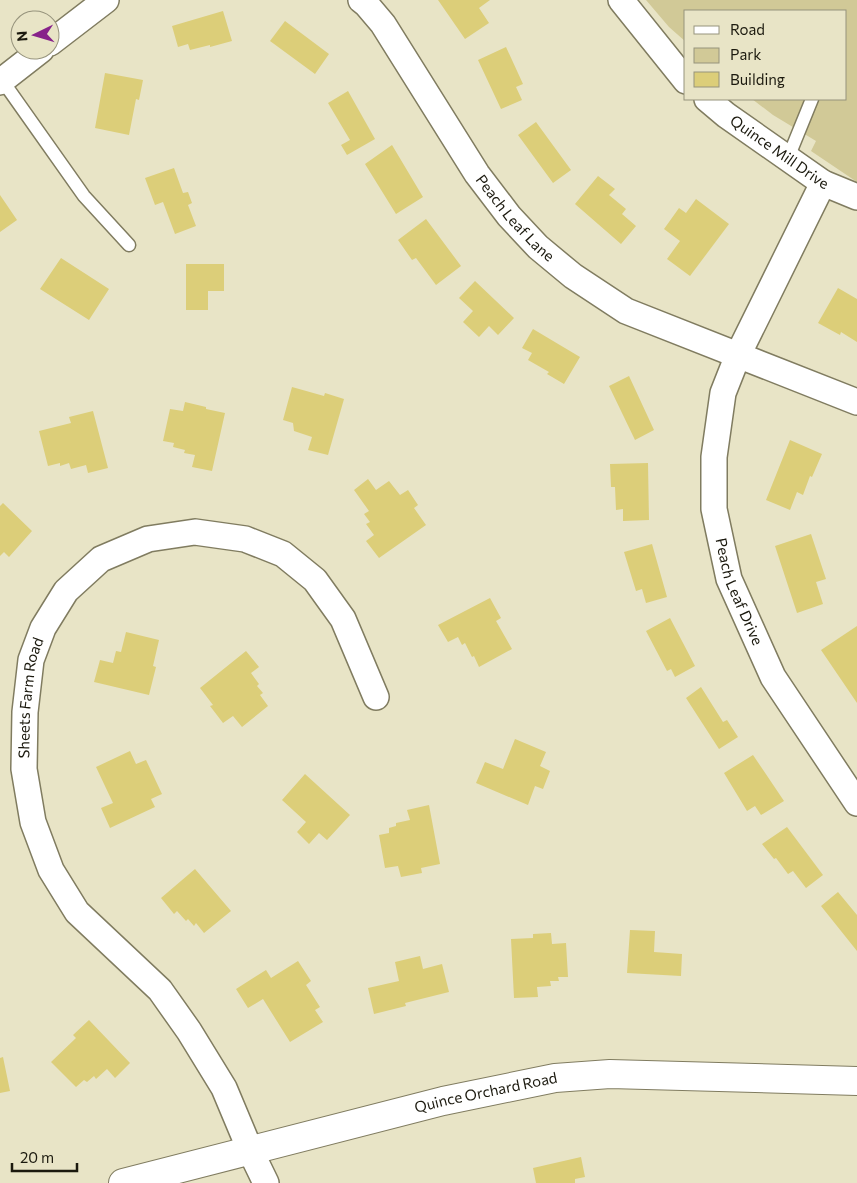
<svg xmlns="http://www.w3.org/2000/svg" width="857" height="1183" viewBox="0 0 857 1183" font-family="Commissioner,sans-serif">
<rect width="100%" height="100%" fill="#e8e4c6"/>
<path fill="#d1c997" d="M 646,0 L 857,0 L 857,182 L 811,151 L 816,141 L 773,115 L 752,99 L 846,99 L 846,11 L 686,11 L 686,42 L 669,27 Z"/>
<path fill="#dcce79" d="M 438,0 L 490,0 L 479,8 L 489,23 L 465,39 Z
M 223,11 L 232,41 L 210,47 L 210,45 L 190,50 L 188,44 L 178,47 L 172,26 Z
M 285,21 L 329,54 L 315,74 L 270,41 Z
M 506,47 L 523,84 L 516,87 L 522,100 L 501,109 L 478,60 Z
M 105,73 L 143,80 L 139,100 L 136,99 L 129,135 L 95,128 Z
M 348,91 L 375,139 L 347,155 L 341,145 L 350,140 L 328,103 Z
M 536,122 L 571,170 L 553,183 L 518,135 Z
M 392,145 L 423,197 L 396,214 L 365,164 Z
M 174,168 L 183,193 L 188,192 L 192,203 L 188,205 L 196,226 L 175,234 L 163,202 L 155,205 L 145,178 Z
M 598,176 L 615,189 L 609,195 L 626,209 L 622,214 L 636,226 L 621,244 L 575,204 Z
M 0,195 L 17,220 L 0,232 Z
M 696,199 L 729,224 L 690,276 L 667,259 L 680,241 L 664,229 L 679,208 L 686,213 Z
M 426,219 L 461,266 L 436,285 L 416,258 L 412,260 L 398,240 Z
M 61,258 L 109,289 L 89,320 L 40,289 Z
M 186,264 L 224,264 L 224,291 L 208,291 L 208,310 L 186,310 Z
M 475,281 L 514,318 L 498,335 L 489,326 L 479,337 L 463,322 L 473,311 L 459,298 Z
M 838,288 L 857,299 L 857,342 L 841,332 L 840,335 L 818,323 Z
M 533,329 L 580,357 L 564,384 L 547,374 L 549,372 L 528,360 L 532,353 L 522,348 Z
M 629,376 L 654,430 L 635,440 L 609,386 Z
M 292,387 L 324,396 L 325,393 L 344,399 L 328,455 L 308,450 L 312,437 L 294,431 L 293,423 L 283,420 Z
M 185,402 L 206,407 L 206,409 L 225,413 L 212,471 L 192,467 L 195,455 L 184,453 L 185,450 L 173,447 L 174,443 L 163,441 L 170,409 L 183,411 Z
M 93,411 L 108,468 L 88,473 L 86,465 L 71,469 L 69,463 L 60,466 L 60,463 L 48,466 L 39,431 L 71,423 L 69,417 Z
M 790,440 L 822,454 L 812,477 L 810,476 L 803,495 L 797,492 L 790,510 L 766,500 Z
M 648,463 L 649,520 L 623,521 L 623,509 L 616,510 L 615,487 L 611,487 L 610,464 Z
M 368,479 L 376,490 L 389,481 L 400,495 L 408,490 L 418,505 L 414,508 L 426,525 L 379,558 L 366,541 L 374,535 L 366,524 L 370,522 L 364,514 L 369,511 L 354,490 Z
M 3,503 L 32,531 L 9,557 L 4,552 L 0,556 L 0,506 Z
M 811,534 L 826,579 L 816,582 L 823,604 L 797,613 L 775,546 Z
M 652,544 L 667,597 L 646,603 L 642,589 L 636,591 L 624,552 Z
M 490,598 L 501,618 L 496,621 L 512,649 L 479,667 L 474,656 L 472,657 L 465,643 L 462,645 L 458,637 L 448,642 L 438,625 Z
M 670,618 L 695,666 L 675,677 L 671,669 L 667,671 L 646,631 Z
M 857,626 L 857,703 L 821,650 Z
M 126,632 L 159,640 L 153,666 L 156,667 L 149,695 L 94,682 L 100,660 L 113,663 L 116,651 L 121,652 Z
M 246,651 L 259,667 L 251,673 L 259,684 L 257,686 L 263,693 L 260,695 L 268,706 L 242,727 L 233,716 L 223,723 L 210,706 L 213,705 L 200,688 Z
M 701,687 L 723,722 L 727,720 L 738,737 L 719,749 L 686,698 Z
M 515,739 L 546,752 L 540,766 L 550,771 L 543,789 L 535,786 L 528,805 L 476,783 L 485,762 L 503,769 Z
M 130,751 L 136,764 L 146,760 L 162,794 L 151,799 L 155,807 L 110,828 L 101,808 L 113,803 L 96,767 Z
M 753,755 L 784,801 L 761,815 L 755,806 L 747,811 L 724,773 Z
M 305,774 L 350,815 L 327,840 L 319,833 L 309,844 L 297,832 L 306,822 L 282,800 Z
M 429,805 L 440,864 L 421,868 L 422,873 L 401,877 L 398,866 L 385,868 L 379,835 L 389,833 L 389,828 L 396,826 L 396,823 L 410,820 L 407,810 Z
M 787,827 L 823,875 L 806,888 L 793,871 L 788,874 L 776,858 L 774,859 L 762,844 Z
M 195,869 L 231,911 L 204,933 L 196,923 L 194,926 L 188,919 L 186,921 L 177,911 L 174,914 L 161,898 Z
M 838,892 L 857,915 L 857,951 L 821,906 Z
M 630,930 L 655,931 L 654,952 L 682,954 L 681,976 L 627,973 Z
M 551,933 L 552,944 L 566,943 L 568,977 L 558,977 L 559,981 L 550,981 L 551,986 L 537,987 L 538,997 L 514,998 L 511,939 L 533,938 L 533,934 Z
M 420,956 L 423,969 L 442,964 L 449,992 L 405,1003 L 406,1006 L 374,1014 L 368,988 L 399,981 L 395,962 Z
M 298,961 L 311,981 L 306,985 L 320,1007 L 315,1010 L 323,1022 L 290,1042 L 263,999 L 248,1008 L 236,989 L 266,970 L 271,978 Z
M 89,1020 L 130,1063 L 115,1078 L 107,1069 L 96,1079 L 94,1076 L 87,1082 L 84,1080 L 76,1087 L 51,1062 L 76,1038 L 73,1035 Z
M 3,1057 L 10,1091 L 0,1093 L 0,1058 Z
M 581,1157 L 585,1177 L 575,1179 L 575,1183 L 536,1183 L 533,1168 Z"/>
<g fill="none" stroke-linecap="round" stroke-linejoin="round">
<defs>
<path id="service" d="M 2,80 L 84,196 L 129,245
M 788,158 L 812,99"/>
<g id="minor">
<path id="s1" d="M 361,0 L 366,4 L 383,24 L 477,174 L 509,216 L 538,247 L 573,276 L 626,311 L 857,402"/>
<path d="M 621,0 L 686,81"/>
<path d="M 50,43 L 106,0"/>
<path d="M 0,82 L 41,50"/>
<path id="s2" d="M 707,99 L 726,115 L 823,183 L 857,197"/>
<path id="s3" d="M 823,183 L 738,355 L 723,393 L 714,457 L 714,509 L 729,579 L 773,677 L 857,803"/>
<path id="s4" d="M 266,1183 L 250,1150 L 224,1088 L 189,1031 L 160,990 L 77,912 L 51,870 L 33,822 L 24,769 L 25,712 L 31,660 L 43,628 L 66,591 L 101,559 L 148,539 L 195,532 L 245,539 L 283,554 L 315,580 L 343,619 L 376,697"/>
</g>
<g id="tertiary">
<path id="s5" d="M 123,1183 L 443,1101 L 555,1078 L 610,1074 L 857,1081"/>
</g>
</defs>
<use href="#service" stroke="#807c60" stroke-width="15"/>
<use href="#minor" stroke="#807c60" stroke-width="28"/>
<use href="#tertiary" stroke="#807c60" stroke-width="30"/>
<use href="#service" stroke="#fff" stroke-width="12"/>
<use href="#minor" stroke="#fff" stroke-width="25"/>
<use href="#tertiary" stroke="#fff" stroke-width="28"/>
</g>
<g text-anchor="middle" stroke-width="4.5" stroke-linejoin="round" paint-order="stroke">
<g font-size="15" fill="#1b190e" stroke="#e8e4c6">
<text dy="5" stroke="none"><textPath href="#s2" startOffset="90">Quince Mill Drive</textPath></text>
<text dy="5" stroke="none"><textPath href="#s1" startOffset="268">Peach Leaf Lane</textPath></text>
<text dy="5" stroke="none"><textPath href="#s3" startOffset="436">Peach Leaf Drive</textPath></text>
<text dy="5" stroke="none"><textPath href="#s4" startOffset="561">Sheets Farm Road</textPath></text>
<text dy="5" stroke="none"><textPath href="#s5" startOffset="374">Quince Orchard Road</textPath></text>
</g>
</g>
<rect x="684" y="10" width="162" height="90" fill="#e8e4c6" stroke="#96937c"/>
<rect x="694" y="26" width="25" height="8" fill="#ffffff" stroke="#96937c"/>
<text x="730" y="35" font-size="15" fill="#1b190e">Road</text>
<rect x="694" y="48" width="25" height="15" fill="#d1c997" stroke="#96937c"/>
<text x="730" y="60" font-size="15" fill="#1b190e">Park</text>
<rect x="694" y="72" width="25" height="15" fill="#dcce79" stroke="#96937c"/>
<text x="730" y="85" font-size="15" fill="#1b190e">Building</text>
<g transform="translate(35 35) rotate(265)"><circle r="24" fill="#e8e4c6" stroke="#96937c"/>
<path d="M0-4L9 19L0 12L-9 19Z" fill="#87228a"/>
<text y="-8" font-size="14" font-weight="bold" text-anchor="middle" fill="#1b190e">N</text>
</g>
<path d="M12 1163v8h65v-8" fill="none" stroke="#1b190e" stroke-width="2.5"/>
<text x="20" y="1163" font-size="15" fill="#1b190e" stroke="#e8e4c6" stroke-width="4" paint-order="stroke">20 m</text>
</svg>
